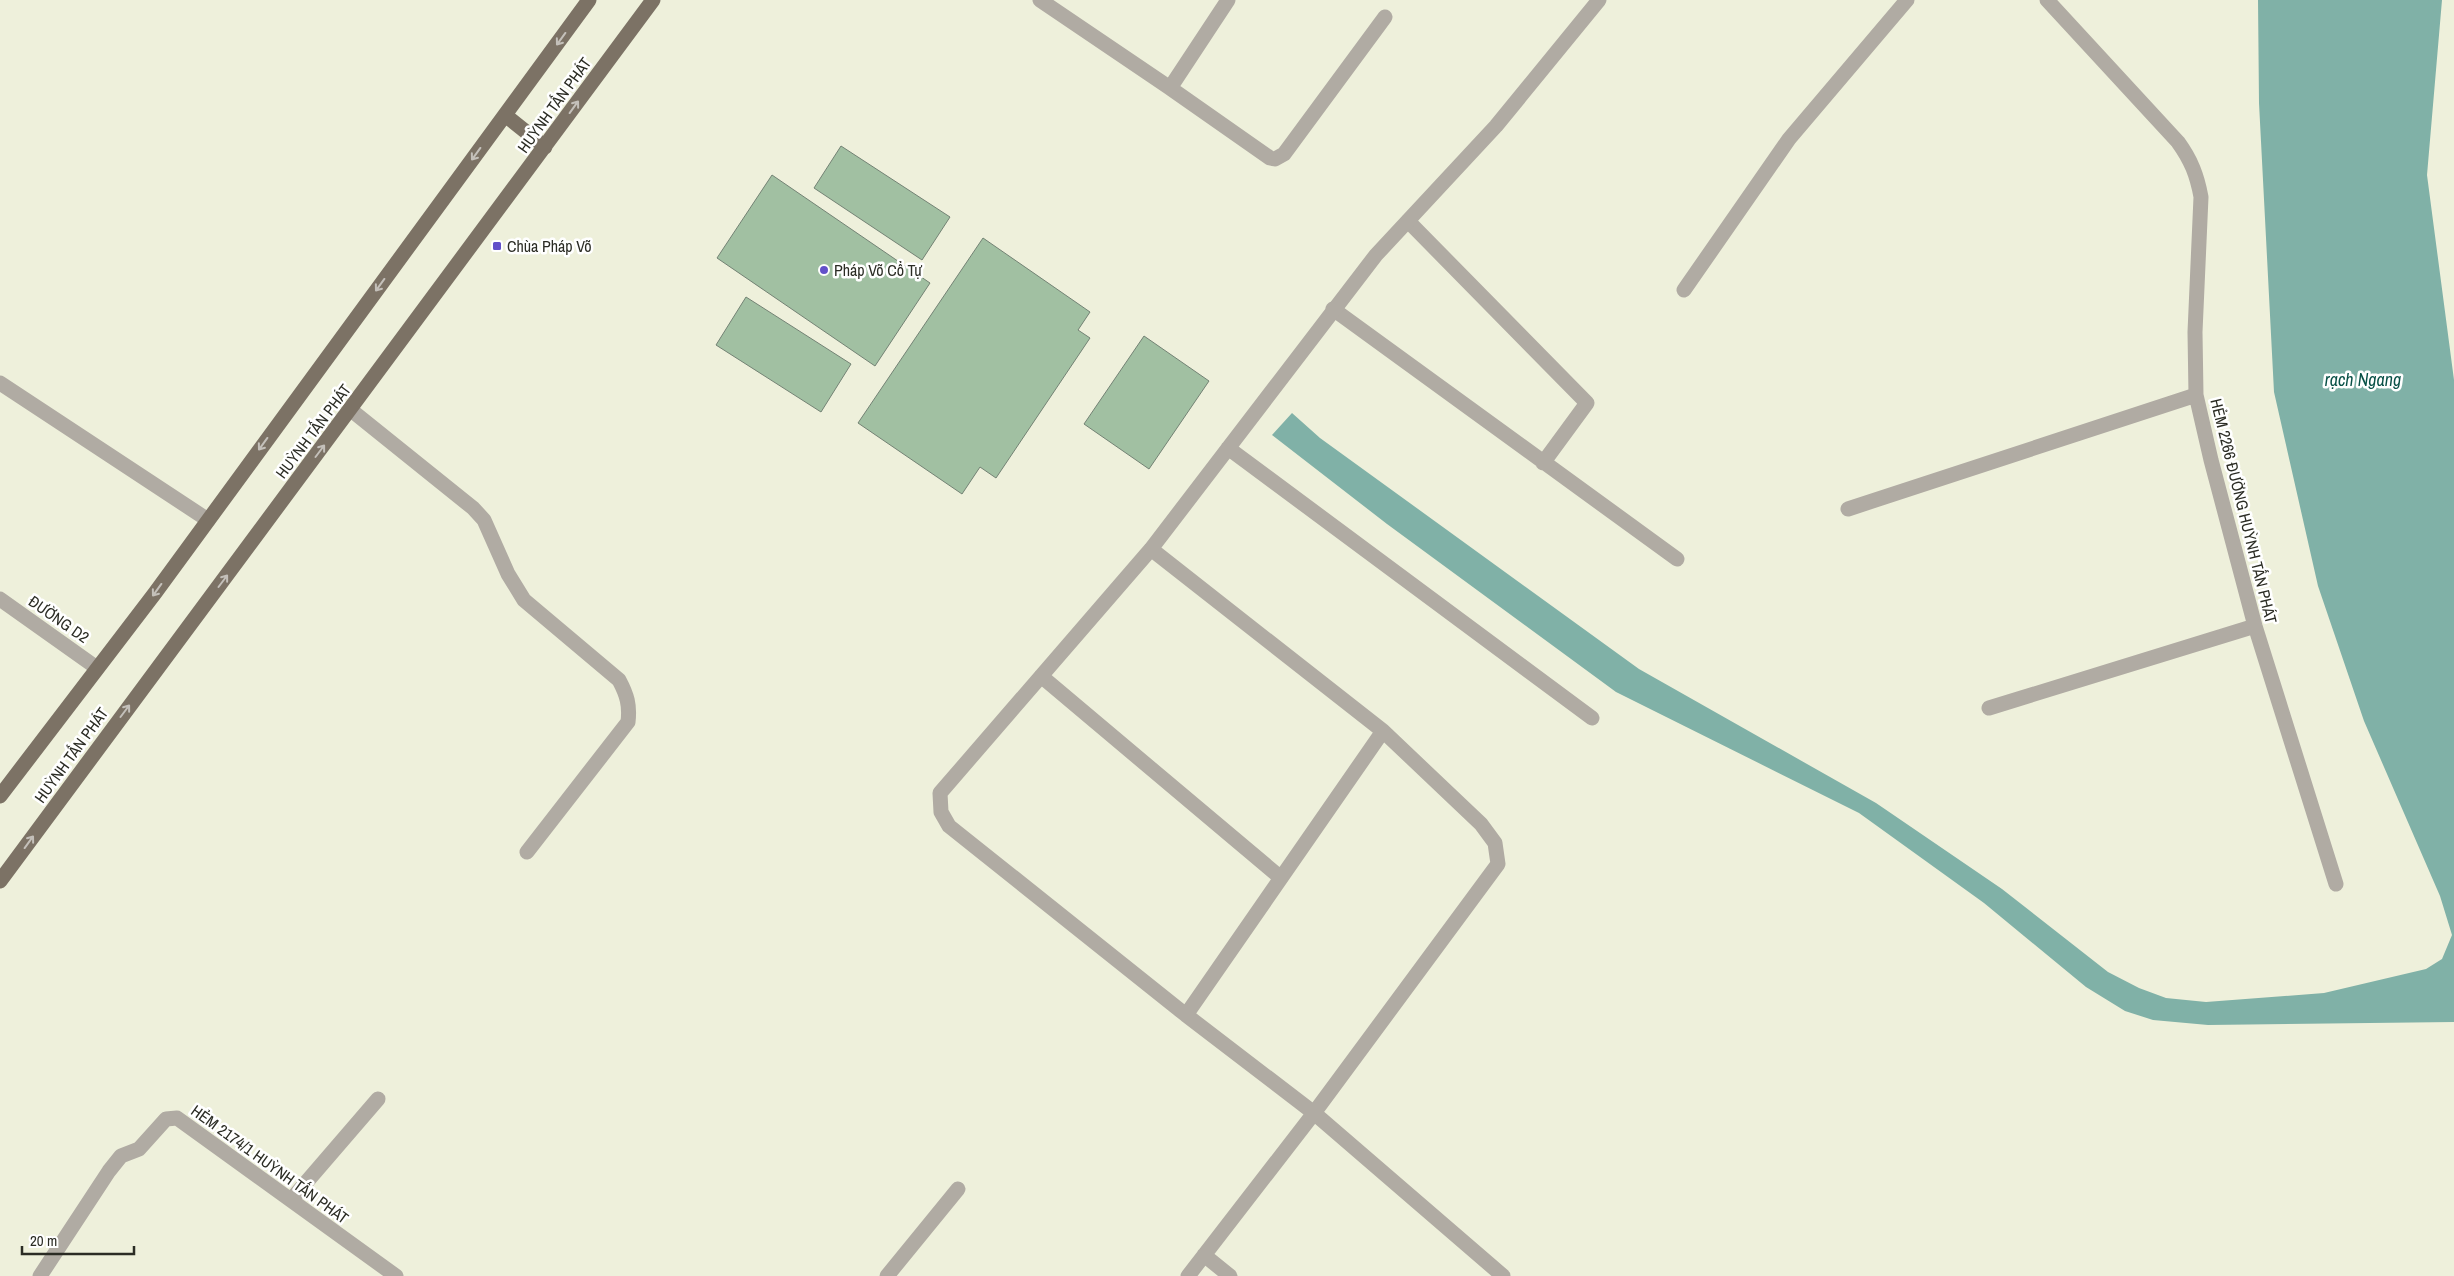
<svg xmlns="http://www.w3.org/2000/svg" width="2454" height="1276" viewBox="0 0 2454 1276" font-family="'Archivo Narrow',sans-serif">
<rect width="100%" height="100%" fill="#eef0db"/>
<path fill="#80b1a7" d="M 2258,0 L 2442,0 L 2427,175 L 2454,380 L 2454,1022 L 2208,1025 L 2153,1020 L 2125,1011 L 2086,987 L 1984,903 L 1859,813 L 1616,692 L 1387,524 L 1272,435 L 1292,413 L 1320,438 L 1639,669 L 1876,803 L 2002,889 L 2108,972 L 2139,988 L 2166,998 L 2206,1002 L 2324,993 L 2426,969 L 2442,959 L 2452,935 L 2440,896 L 2364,721 L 2318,586 L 2274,392 L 2259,103 Z"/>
<path fill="#a1c0a2" stroke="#738274" d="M 841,146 L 950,217 L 922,260 L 814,188 Z
M 772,175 L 930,283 L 875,366 L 717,258 Z
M 983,238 L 1090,312 L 1078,330 L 1090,338 L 996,478 L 980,467 L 962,494 L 858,423 Z
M 746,297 L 851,364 L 821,412 L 716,345 Z
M 1144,336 L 1209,381 L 1149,469 L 1084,424 Z"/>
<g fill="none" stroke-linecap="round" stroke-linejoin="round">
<path stroke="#b0aba3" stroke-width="15" d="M 1408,221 L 1587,403 L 1543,463
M 1333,309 L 1677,559"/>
<path stroke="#b0aba3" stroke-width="15" d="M 1040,0 L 1170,88 L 1228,0
M 2047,0 L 2178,142 C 2191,160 2197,175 2201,197 L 2195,332 L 2196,395 L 2211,460 L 2255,626 L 2336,884
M 1170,88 L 1270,158 L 1275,159 L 1284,154 L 1385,17
M 1684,290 L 1789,139 L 1907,0
M 0,383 L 208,520
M 351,410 L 473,508 L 484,520 L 508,574 L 524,600 L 619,680 C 627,695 630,705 628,722 L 527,852
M 1228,448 L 1592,718
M 1848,509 L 2196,395
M 1151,549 L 1383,731 L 1481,824 L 1495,843 L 1498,864 L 1314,1113 L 1188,1276
M 0,599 L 97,668
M 1041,676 L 1281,878
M 1989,708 L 2255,626
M 1383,731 L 1186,1015 L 1314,1113 L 1503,1276
M 1186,1015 L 949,826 L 941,812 L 940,793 L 1151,549 L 1376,255 L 1496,126 L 1599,0
M 291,1200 L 378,1099
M 1204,1255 L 1230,1276
M 40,1276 L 109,1171 L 121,1156 L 139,1149 L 166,1119 L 177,1118 L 396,1276
M 887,1276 L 958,1189"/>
<path stroke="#7c7265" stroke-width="15" d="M 505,115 L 545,147
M 0,796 L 155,593 L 589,0
M 0,881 L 653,0"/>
</g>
<defs><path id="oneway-shaft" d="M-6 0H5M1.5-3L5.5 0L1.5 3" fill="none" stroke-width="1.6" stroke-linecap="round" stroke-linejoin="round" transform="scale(1.25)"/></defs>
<g stroke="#c4c0ba">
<use href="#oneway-shaft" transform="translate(561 39) rotate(126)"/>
<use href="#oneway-shaft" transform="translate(574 107) rotate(-54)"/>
<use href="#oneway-shaft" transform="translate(476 154) rotate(126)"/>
<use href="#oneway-shaft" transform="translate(380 285) rotate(126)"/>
<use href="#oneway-shaft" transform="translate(263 444) rotate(126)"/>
<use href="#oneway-shaft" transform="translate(320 451) rotate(-53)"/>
<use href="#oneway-shaft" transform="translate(223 581) rotate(-53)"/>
<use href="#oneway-shaft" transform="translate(157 590) rotate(126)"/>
<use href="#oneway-shaft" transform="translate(125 711) rotate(-53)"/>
<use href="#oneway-shaft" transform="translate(29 842) rotate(-54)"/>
</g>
<g fill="#6250c9" stroke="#fff" stroke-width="2">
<rect x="492" y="241" width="10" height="10" rx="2.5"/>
<circle cx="824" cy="270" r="5"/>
</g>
<g text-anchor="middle" stroke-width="5" stroke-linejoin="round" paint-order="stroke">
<g font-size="16" fill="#2b2c24" stroke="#fff">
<text transform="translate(554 105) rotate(-54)" y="6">HUỲNH TẤN PHÁT</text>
<text transform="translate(313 431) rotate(-53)" y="6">HUỲNH TẤN PHÁT</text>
<text transform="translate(2244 511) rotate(76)" y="6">HẺM 2266 ĐƯỜNG HUỲNH TẤN PHÁT</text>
<text transform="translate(59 619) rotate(35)" y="6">ĐƯỜNG D2</text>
<text transform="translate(71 755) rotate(-54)" y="6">HUỲNH TẤN PHÁT</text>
<text transform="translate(270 1164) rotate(36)" y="6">HẺM 2174/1 HUỲNH TẤN PHÁT</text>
</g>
<g font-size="16" fill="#2b2c24" stroke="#fff" text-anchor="start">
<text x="507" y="252">Chùa Pháp Võ</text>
<text x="834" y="276">Pháp Võ Cổ Tự</text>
</g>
<g font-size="18" font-style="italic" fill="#095147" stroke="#fff">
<text x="2363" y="386">rạch Ngang</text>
</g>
</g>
<path d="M22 1246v8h112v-8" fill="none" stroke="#2b2c24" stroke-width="2.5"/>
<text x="30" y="1246" font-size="15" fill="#2b2c24" stroke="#ffffff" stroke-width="4" paint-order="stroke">20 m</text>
</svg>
